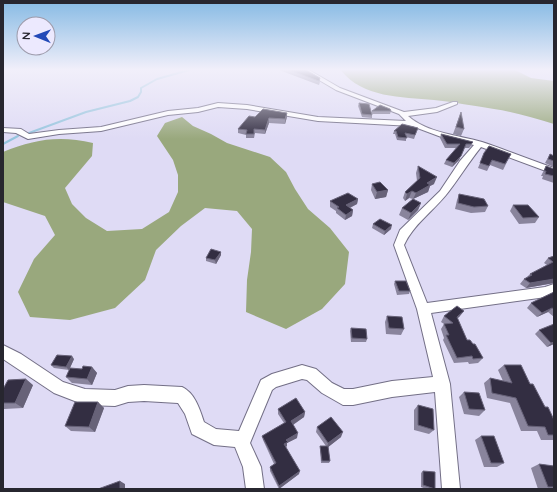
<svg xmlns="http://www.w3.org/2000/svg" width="557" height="492" viewBox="0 0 557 492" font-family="Quicksand,sans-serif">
<rect width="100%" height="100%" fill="#dfdbf5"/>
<path fill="#99a87d" d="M 341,70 L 515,70 L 531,78 L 554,81 L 554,124 C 534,118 515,112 494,109 C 474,106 454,102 434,100 C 402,97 362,98 341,70 Z
M 182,117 L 193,126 L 211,134 L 227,143 L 270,157 L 286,172 L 295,189 L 308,209 L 330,228 L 349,252 L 345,284 L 322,309 L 286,329 L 246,312 L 247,280 L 251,252 L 252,229 L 237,211 L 205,208 L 181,226 L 156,250 L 145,280 L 115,308 L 70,320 L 30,317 L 18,292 L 34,259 L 55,235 L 45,216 L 3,202 L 3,152 C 34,139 60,135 93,143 L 92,156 L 65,188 L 72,204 L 86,218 L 107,231 L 142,229 L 169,212 L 178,192 L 178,175 L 173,160 L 157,136 L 165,123 Z"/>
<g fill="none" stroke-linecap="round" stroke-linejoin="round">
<path stroke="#94c4dd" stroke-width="2" d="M 29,133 L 86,112 L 130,101 L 138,97 L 141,92 L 141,88 L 157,79 L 189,70
M 3,144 L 18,136"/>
<defs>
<path id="minor" d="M 302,70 L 309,70 L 340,88 L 404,112 L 436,108 L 453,102 L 457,102 L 457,104 L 437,112 L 408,116 C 427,133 458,135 482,142 C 506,150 530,160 554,168 L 554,174 L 481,147 C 468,163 458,180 446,195 C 432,212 413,225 404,245 L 427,303 L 545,287 L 554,284 L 554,294 L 546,297 L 431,313 L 450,384 L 460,489 L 442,489 L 435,392 L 392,397 L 353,405 L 343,405 L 322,393 L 307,380 L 302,379 L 276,387 L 272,390 L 250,443 L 261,467 L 264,489 L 246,489 L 243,467 L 235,447 L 214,445 L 192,434 L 185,414 L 178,403 L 144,401 L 128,402 L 115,406 L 85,405 L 54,393 L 3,359 L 3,345 L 21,354 L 63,382 L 85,389 L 115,390 L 128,386 L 144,385 L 182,387 C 195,393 200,410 204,422 L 216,429 L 239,431 L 261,380 L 272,374 L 302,365 L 316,369 L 332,383 L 344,389 L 353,389 L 392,381 L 433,377 L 417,309 L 394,245 L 400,230 L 440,191 L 460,161 L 474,145 L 444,138 L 412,126 L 318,121 L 247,109 L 218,107 L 198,112 L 168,115 L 101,131 L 59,134 L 28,139 L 16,133 L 3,132 L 3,128 L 21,129 L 29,134 L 59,130 L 101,127 L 168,111 L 198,108 L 218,103 L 247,105 L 318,117 L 406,121 L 399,114 L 336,90 Z"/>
</defs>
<use href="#minor" stroke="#736f86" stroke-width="2"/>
<use href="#minor" fill="#fff" fill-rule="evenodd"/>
</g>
<path fill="#89849c" d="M 279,70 L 306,70 L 320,78 L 320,82 L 319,85 Z
M 359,103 L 372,113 L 372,111 L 391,111 L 390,114 L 372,114 L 372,118 L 362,117 L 358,106 Z
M 461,112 L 464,129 L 461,136 L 453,134 Z
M 255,117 L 287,117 L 285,124 L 269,123 L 265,134 L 255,133 L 254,138 L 246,138 L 246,135 L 238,133 L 238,129 Z
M 418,128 L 414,139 L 406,137 L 406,141 L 397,140 L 395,134 L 393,134 L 394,131 Z
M 441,134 L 473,142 L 471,146 L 469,148 L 464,148 L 459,160 L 452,167 L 444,164 L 446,160 L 456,148 L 445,148 L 440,138 Z
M 484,153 L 511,154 L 503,170 L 490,165 L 487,171 L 478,168 Z
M 550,154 L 554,156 L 554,167 L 545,163 Z
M 418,166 L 434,184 L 430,186 L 428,192 L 413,199 L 421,203 L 418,210 L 408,220 L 399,215 L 402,208 L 413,199 L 409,198 L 405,201 L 403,198 L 405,192 L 417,181 L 416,173 Z
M 546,166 L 554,169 L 554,183 L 542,179 L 543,176 L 541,176 Z
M 372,184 L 388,190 L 386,197 L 375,199 L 371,190 Z
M 459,194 L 488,206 L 485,212 L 471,213 L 455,209 L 457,200 Z
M 358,199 L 357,204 L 350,208 L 353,210 L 352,216 L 345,220 L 336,213 L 336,211 L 330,207 L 330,201 Z
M 513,205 L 539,217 L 535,223 L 519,224 L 510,211 Z
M 373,224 L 391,229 L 384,235 L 372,228 Z
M 221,255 L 216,264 L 206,261 L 206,258 Z
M 554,256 L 554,283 L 526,288 L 520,284 L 524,279 L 526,278 L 530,274 L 547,265 L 544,263 L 548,258 Z
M 395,281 L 410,291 L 409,294 L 397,295 L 394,284 Z
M 554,292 L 554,317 L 548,312 L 537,317 L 527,308 L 531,303 Z
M 387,316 L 404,329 L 401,335 L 386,334 L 385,322 Z
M 444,316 L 460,316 L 457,319 L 467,340 L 473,344 L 483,358 L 478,363 L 469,364 L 468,362 L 454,363 L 443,340 L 444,338 L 441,329 L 444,324 L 441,322 Z
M 351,328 L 367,339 L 366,342 L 351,342 L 350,331 Z
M 539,330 L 554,344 L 547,347 L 535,334 Z
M 74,359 L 69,370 L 54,368 L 51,365 Z
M 504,365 L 530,384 L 554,420 L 554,440 L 541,440 L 537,431 L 521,431 L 510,403 L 487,398 L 484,383 L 490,378 L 503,381 L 498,370 Z
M 92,367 L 97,373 L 92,385 L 72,383 L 66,377 L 82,369 Z
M 33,385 L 23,408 L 4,409 L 3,408 L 3,389 Z
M 464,392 L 485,410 L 479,416 L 464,414 L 459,397 Z
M 98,402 L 104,408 L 95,432 L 71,431 L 65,426 Z
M 418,405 L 434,430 L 429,434 L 414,430 L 414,410 Z
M 278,409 L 305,412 L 304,417 L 293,425 L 297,438 L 287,443 L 287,446 L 286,447 L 299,474 L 279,489 L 270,471 L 270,467 L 274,464 L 263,440 L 262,436 L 284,423 L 278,414 Z
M 317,427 L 341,437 L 328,447 L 330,461 L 329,463 L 321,463 L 320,449 L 320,446 L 326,446 L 316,432 Z
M 481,436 L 504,463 L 497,467 L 484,467 L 475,440 Z
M 539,464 L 554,466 L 554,489 L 538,489 L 531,468 Z
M 423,471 L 435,489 L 426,489 L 421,487 L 421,473 Z"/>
<path fill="#676278" d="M 287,113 L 287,117 L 285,124 L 285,119 Z
M 269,118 L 269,123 L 265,134 L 265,130 Z
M 466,144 L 459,160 L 452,167 L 454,163 Z
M 437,177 L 434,184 L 430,186 L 428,192 L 413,199 L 416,193 L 427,183 Z
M 388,190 L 386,197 L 375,199 L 377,192 Z
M 412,191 L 409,198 L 405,201 L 407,194 Z
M 358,199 L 357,204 L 345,210 L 346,205 Z
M 421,203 L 418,210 L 408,220 L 411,213 Z
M 353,210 L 352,216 L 345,220 L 346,215 Z
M 392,225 L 391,229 L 384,235 L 385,231 Z
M 221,252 L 221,255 L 216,264 L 215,260 Z
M 554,279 L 554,283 L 526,288 L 530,283 Z
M 552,308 L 548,312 L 537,317 L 542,313 Z
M 464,311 L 460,316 L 453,322 L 457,317 Z
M 554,342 L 554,344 L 547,347 L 551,343 Z
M 72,356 L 74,359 L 69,370 L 66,367 Z
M 92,367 L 97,373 L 92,385 L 87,379 Z
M 26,379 L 33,385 L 23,408 L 15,403 Z
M 98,402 L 104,408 L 95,432 L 89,427 Z
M 305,412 L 304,417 L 291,426 L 291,421 Z
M 343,432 L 341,437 L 327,448 L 328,443 Z
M 298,433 L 297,438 L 287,443 L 287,446 L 284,448 L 284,444 L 286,440 Z
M 300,471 L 299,474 L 279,489 L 279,486 Z
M 120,481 L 125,484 L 125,489 L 120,489 Z"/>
<path fill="#332e42" stroke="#676278" d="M 289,70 L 306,70 L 320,78 L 319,81 Z
M 359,103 L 369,104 L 372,115 L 362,114 Z
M 380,105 L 390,109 L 391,111 L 372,111 Z
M 263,109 L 287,113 L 285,119 L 269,118 L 265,130 L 254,129 L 254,134 L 246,134 L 247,130 L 238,129 L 249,116 L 255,117 Z
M 461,112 L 464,129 L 456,127 Z
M 402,124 L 418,128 L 415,135 L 405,133 L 407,138 L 398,137 L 396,131 L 394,131 Z
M 441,134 L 473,142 L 471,144 L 466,144 L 461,156 L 454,163 L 446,160 L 460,144 L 447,144 Z
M 489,146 L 511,154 L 505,164 L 492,160 L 489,166 L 480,163 L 484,153 Z
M 550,154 L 554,156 L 554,161 L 548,159 Z
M 418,166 L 437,177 L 427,183 L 430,185 L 416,193 L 412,191 L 407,194 L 405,192 L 420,178 Z
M 546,166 L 554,169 L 554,176 L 545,174 L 546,171 L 544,171 Z
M 380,182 L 388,190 L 377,192 L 372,184 Z
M 348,193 L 358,199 L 346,205 L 353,210 L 346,215 L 337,208 L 339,207 L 330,201 Z
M 459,194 L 484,199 L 488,206 L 474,207 L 458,203 Z
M 413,199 L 421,203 L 411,213 L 402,208 Z
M 513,205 L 528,205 L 539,217 L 523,218 Z
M 380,219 L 392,225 L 385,231 L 373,224 Z
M 211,249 L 221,252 L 215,260 L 206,258 Z
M 554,256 L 554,279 L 530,283 L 524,279 L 532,275 L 530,274 L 553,262 L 548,258 Z
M 395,281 L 406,281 L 410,291 L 399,291 Z
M 554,292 L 554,309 L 552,308 L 542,313 L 531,303 Z
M 457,306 L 464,311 L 457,317 L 467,340 L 470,340 L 473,344 L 475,344 L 483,358 L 473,359 L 472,356 L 457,358 L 446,335 L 449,335 L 444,324 L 453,323 L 444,316 Z
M 387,316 L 402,317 L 404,329 L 389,328 Z
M 554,324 L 554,342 L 551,343 L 539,330 Z
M 351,328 L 366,329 L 367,339 L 352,338 Z
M 57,355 L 72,356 L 66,367 L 51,365 Z
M 504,365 L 521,365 L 530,384 L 533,384 L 545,407 L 548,407 L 554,420 L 554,435 L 548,435 L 545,427 L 528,426 L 516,398 L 492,393 L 490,378 L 512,383 Z
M 83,366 L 92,367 L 87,379 L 66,377 L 70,368 L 82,369 Z
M 26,379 L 15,403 L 3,403 L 3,389 L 8,380 Z
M 464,392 L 479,393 L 485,410 L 469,409 Z
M 296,398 L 305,412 L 291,421 L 298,433 L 286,440 L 288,442 L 284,444 L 300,471 L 279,486 L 270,467 L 276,463 L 262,436 L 286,422 L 278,409 Z
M 75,402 L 98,402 L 89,427 L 65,426 Z
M 418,405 L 433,409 L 434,430 L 418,425 Z
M 331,417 L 343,432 L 328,443 L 317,427 Z
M 481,436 L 494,436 L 504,463 L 491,463 Z
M 320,446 L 328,446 L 330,461 L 322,461 Z
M 539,464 L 554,466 L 554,487 L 548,487 Z
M 423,471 L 435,472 L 435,489 L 423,485 Z
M 120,481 L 120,489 L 98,489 Z"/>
<linearGradient id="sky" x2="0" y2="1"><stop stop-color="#86bae4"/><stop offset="0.5" stop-color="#f1effa"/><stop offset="1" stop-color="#f1effa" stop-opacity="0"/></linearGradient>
<rect width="557" height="139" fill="url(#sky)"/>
<rect width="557" height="492" fill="none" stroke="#27262f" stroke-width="8"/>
<g transform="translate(36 36) rotate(271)"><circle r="19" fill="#ece9fe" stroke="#9d9bab"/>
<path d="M0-3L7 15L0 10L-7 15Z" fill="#2249b8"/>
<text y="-6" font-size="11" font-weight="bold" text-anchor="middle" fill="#27262f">N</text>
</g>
</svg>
